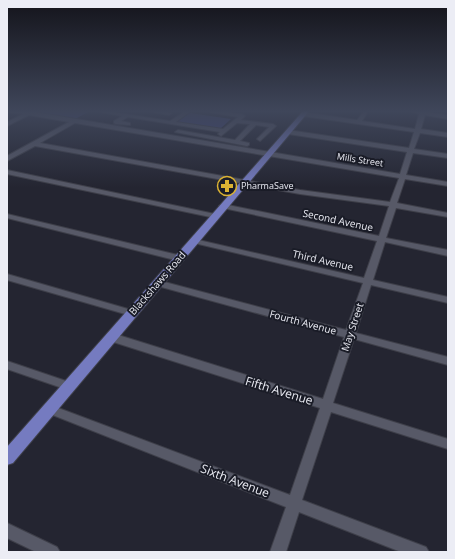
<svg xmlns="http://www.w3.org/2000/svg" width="455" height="559" viewBox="0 0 455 559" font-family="'Open Sans',sans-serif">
<rect width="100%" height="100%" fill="#242531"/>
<path fill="#3f437d" d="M 18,110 L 92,110 L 75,119 Z
M 190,113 L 231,119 L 220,129 L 177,122 Z"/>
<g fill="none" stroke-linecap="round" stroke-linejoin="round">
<defs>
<path id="minor" d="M 7,110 L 29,111 L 400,174 L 407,152 L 288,134 L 285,132 L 288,130 L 409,148 L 414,132 L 303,116 L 300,114 L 303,112 L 357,120 L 365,110 L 369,110 L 362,121 L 415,129 L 419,114 L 410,111 L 410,110 L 448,115 L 448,119 L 425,115 L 421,129 L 448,133 L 448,137 L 420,133 L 414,149 L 448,154 L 448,158 L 413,153 L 406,175 L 448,182 L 448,186 L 405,179 L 397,203 L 448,213 L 448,217 L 396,208 L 386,238 L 448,250 L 448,256 L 385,242 L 373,280 L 448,297 L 448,303 L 371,285 L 356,333 L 448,357 L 448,365 L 354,339 L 333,403 L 448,439 L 448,449 L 331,412 L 302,500 L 426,547 L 429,552 L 401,552 L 299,512 L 286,552 L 270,552 L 286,507 L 45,412 L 43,409 L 45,406 L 49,404 L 53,406 L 290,495 L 320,408 L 107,340 L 106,337 L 107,334 L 115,334 L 323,399 L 344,337 L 154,285 L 152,283 L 157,280 L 346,330 L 363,283 L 194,243 L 190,241 L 194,239 L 364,278 L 377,241 L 223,208 L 219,206 L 223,204 L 379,236 L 389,206 L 300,194 L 35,146 L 7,161 L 7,156 L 69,122 L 29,115 L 7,126 L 7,122 L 23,114 L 7,112 ZM 75,123 L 399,178 L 390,202 L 300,190 L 40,143 Z
M 90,110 L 100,110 L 170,121 L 187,110 L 192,110 L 176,122 L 223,129 L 238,117 L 197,110 L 208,110 L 242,114 L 245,116 L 241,120 L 273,124 L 276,126 L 260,141 L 257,139 L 269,127 L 256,125 L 240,141 L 249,143 L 249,145 L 247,146 L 175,132 L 178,130 L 235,140 L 250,124 L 237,123 L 221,136 L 218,134 L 220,132 L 128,117 L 121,121 L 130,123 L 130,125 L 116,124 L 114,123 L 114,121 L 122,116 Z
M 141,110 L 153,110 L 172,113 L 169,115 Z
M 7,170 L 215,214 L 219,216 L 215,218 L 7,174 Z
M 7,214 L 182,256 L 183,258 L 179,261 L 7,218 Z
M 7,274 L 135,311 L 137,313 L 132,316 L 7,280 Z
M 7,361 L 72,383 L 74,386 L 72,389 L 68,390 L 7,369 Z
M 7,523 L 57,547 L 60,552 L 36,552 L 7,538 Z"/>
<path id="major" d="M 304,110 L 310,110 L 13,463 L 7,465 L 7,447 Z"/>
</defs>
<use href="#minor" stroke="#3e3f49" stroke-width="2"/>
<use href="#major" stroke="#3e3f49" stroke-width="2"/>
<use href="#minor" fill="#575967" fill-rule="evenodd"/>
<use href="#major" fill="#757bc0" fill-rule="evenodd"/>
</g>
<linearGradient id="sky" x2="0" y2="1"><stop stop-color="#14141b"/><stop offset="0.59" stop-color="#3f465a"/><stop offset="1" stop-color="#3f465a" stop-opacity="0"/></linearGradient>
<rect width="455" height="188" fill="url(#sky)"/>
<defs>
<symbol id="pharmacy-ring" viewBox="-11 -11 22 22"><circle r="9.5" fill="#1a1c27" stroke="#dbb233" stroke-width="1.5"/><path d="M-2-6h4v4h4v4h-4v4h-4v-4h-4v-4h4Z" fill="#dbb233"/></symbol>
</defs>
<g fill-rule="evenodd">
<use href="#pharmacy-ring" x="216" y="175" width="22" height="22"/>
</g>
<g text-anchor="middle" stroke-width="4" stroke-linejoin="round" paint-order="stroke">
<g font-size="9" fill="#ecedf5" stroke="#1a1c27">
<text transform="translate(360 160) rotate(9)" y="3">Mills Street</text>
</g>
<g font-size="9" fill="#ecedf5" stroke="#1a1c27" text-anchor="start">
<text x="241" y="189">PharmaSave</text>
</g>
<g font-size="10" fill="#ecedf5" stroke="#1a1c27">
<text transform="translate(338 220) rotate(12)" y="4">Second Avenue</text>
<text transform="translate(323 260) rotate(13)" y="4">Third Avenue</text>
<text transform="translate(157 283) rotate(-49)" y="4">Blackshaws Road</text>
<text transform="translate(303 322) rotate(15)" y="4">Fourth Avenue</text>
<text transform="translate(352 327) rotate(-72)" y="4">May Street</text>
</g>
<g font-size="12" fill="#ecedf5" stroke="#1a1c27">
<text transform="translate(279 391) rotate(17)" y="4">Fifth Avenue</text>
<text transform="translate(235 481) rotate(21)" y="4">Sixth Avenue</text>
</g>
</g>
<rect width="455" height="559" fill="none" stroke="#ecedf5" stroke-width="16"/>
</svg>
